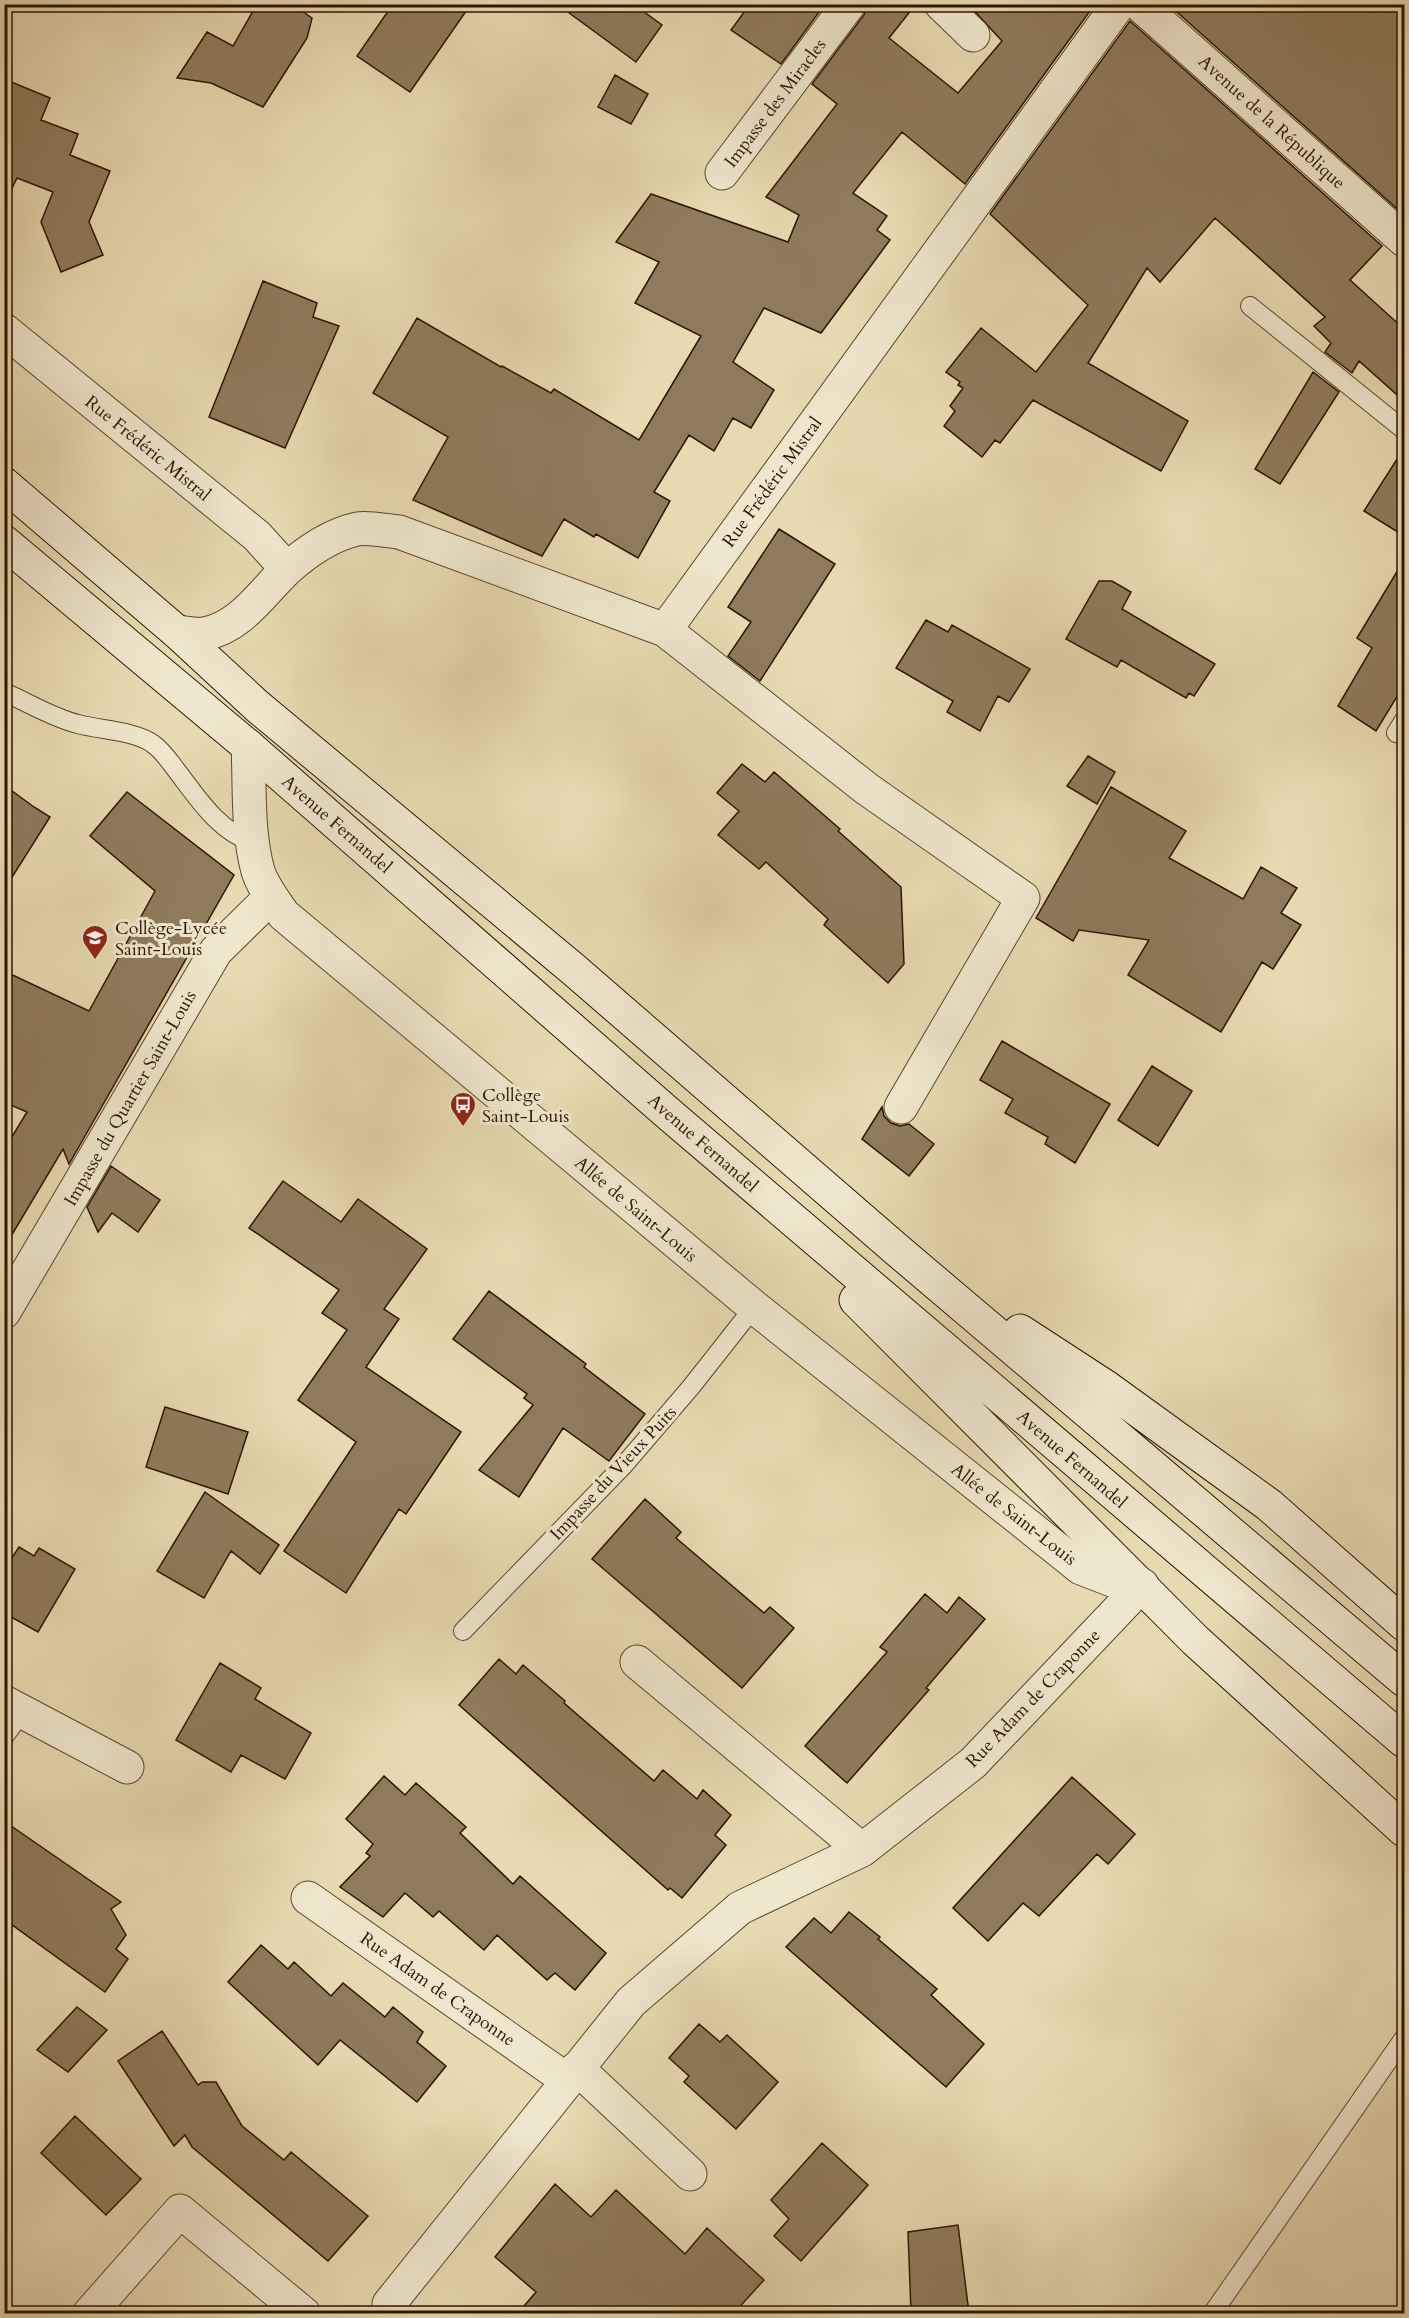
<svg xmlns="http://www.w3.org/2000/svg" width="1409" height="2318" viewBox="0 0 1409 2318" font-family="Cardo,serif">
<rect width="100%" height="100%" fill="#e7dab2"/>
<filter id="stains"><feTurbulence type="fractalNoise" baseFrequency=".00333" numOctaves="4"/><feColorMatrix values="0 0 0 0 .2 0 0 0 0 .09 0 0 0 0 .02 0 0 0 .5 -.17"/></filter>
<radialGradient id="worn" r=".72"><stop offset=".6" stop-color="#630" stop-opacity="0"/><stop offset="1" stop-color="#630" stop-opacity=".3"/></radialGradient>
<path fill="#8e7b5d" stroke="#2d1500" stroke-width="1.5" d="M 257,4 L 292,4 L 312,18 L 307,38 L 263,107 L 211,83 L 177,78 L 207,32 L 233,46 Z
M 393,4 L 471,4 L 410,92 L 357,56 Z
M 557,4 L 633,4 L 662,25 L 636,62 Z
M 750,4 L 825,4 L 781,64 L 731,30 Z
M 867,4 L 916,4 L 889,38 L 958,93 L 1002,41 L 968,4 L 1095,4 L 965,184 L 902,132 L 853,193 L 887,216 L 877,230 L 890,240 L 821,333 L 764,308 L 733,362 L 774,390 L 751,428 L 733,418 L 714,451 L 689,435 L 654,492 L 670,501 L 638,558 L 596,534 L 594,537 L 564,519 L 542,556 L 413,500 L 448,437 L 373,393 L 417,318 L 501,367 L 502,366 L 551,393 L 554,389 L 639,440 L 701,336 L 635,303 L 659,262 L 616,242 L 651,194 L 788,242 L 799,215 L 766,197 L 837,104 L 812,84 L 864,15 Z
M 1168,4 L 1404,4 L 1404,215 Z
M 1130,21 L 1382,246 L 1350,280 L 1404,329 L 1404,401 L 1359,361 L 1352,373 L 1325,352 L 1331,343 L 1314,326 L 1325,317 L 1215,218 L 1160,282 L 1147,268 L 1088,363 L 1188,421 L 1161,471 L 1033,400 L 1000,443 L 995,440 L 982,457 L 944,426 L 955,411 L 950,406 L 963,388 L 958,385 L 960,382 L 946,372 L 981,328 L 1036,372 L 1088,305 L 990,214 Z
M 615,75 L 648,94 L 631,124 L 598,107 Z
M 4,79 L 50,98 L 41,120 L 78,134 L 70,155 L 110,171 L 89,222 L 103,255 L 61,272 L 41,222 L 53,192 L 17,178 L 4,205 Z
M 263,281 L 317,303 L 313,317 L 339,326 L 285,448 L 209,417 Z
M 1313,372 L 1339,392 L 1280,484 L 1255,469 Z
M 1404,448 L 1404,536 L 1364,511 Z
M 779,529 L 835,564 L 760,681 L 728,656 L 751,622 L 728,607 Z
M 1404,560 L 1404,685 L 1376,731 L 1338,706 L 1372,648 L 1357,638 Z
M 1099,581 L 1112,581 L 1131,592 L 1122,609 L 1215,664 L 1194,696 L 1189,693 L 1186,698 L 1121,660 L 1117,667 L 1066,639 Z
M 926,620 L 948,632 L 952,625 L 1030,669 L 1009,702 L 998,696 L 980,731 L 947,712 L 953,701 L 896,668 Z
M 1088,756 L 1115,772 L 1097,804 L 1067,786 Z
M 742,764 L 765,782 L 774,772 L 840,829 L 838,831 L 901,887 L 904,964 L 888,983 L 824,925 L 828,919 L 766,862 L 759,869 L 718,835 L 739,811 L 717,793 Z
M 4,785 L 34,807 L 50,817 L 4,890 Z
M 1111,787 L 1186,831 L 1169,858 L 1243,899 L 1261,867 L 1297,888 L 1281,913 L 1301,925 L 1273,969 L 1262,962 L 1221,1032 L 1128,975 L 1149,940 L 1079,930 L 1073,941 L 1036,918 Z
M 127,792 L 234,875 L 69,1164 L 63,1149 L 4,1248 L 4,1150 L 27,1112 L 4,1102 L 4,971 L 89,1011 L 155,891 L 90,836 Z
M 1002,1041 L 1110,1104 L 1075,1163 L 1045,1144 L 1048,1137 L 1005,1113 L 1013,1099 L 980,1080 Z
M 1152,1066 L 1192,1091 L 1158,1146 L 1118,1120 Z
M 882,1107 L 884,1116 L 891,1123 L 900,1126 L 909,1124 L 934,1144 L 909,1176 L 862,1139 Z
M 111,1166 L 160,1200 L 138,1232 L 112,1213 L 98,1232 L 87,1207 Z
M 283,1181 L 341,1222 L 358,1199 L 427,1249 L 384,1309 L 399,1319 L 366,1367 L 461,1432 L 406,1514 L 399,1509 L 346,1593 L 284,1551 L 356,1442 L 298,1400 L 347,1330 L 322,1313 L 339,1290 L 249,1228 Z
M 489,1291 L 586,1364 L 584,1367 L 645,1414 L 609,1461 L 563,1428 L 519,1497 L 479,1470 L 533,1405 L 524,1398 L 527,1394 L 453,1339 Z
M 165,1407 L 248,1432 L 228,1494 L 146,1467 Z
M 205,1492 L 279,1545 L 260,1574 L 231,1551 L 204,1598 L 157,1571 Z
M 645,1499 L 681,1532 L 676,1538 L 764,1613 L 770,1607 L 794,1628 L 742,1688 L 592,1559 Z
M 19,1547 L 34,1556 L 39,1548 L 75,1569 L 38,1632 L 4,1613 L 4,1570 Z
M 925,1594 L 947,1613 L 959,1597 L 985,1619 L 926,1688 L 929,1690 L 847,1783 L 805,1746 L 887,1652 L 880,1647 Z
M 499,1659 L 516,1674 L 523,1665 L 565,1701 L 564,1703 L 654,1781 L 663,1770 L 697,1799 L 703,1790 L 731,1815 L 715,1835 L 726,1845 L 682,1898 L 670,1888 L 668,1890 L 459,1705 Z
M 220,1663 L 261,1688 L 255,1699 L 311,1733 L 285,1779 L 241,1755 L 231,1772 L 176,1740 Z
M 384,1776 L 405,1795 L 416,1783 L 466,1827 L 460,1833 L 513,1884 L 520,1876 L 606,1953 L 575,1990 L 555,1973 L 547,1980 L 497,1935 L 484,1950 L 439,1911 L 433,1917 L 405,1893 L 383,1917 L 340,1887 L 370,1856 L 366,1853 L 373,1844 L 346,1819 Z
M 1072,1777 L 1135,1834 L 1108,1864 L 1097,1854 L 1039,1916 L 1023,1903 L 988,1941 L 953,1908 Z
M 4,1821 L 121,1902 L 111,1909 L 126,1935 L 116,1949 L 128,1959 L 105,1992 L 4,1919 Z
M 849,1912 L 880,1937 L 878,1939 L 937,1989 L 931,1995 L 984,2044 L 946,2087 L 786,1947 L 814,1918 L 831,1933 Z
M 261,1945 L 288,1969 L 294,1962 L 331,1996 L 343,1983 L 385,2017 L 393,2007 L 423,2032 L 417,2042 L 446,2066 L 417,2102 L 340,2040 L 318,2065 L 228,1982 Z
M 77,2007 L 107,2030 L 68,2072 L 37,2050 Z
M 699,2024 L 720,2042 L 727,2035 L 778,2082 L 736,2129 L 684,2082 L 689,2076 L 669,2058 Z
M 162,2031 L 198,2085 L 202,2082 L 216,2082 L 242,2126 L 284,2160 L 291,2152 L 368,2216 L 328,2261 L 192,2147 L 185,2135 L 174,2146 L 118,2061 Z
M 75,2116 L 141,2179 L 106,2215 L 41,2153 Z
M 822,2143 L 868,2185 L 801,2261 L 774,2236 L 789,2219 L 771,2200 Z
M 555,2184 L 591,2217 L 616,2190 L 685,2254 L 707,2228 L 764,2280 L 734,2313 L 518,2313 L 536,2292 L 495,2257 Z
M 958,2225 L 969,2313 L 911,2313 L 908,2232 Z"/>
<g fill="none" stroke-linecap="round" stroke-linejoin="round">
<defs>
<path id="service" d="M 1250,306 L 1404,430
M 6,693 C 29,703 53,718 78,724 C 99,730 136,731 153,744 C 163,751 170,762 177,771 C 199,800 218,830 253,843
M 1396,733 L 1404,720
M 463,1631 L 624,1465 L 691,1387 L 754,1307
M 4,1737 L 22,1712
M 1212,2314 L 1404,2038"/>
<path id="minor" d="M 941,4 L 973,35
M 722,173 L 849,4
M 4,330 L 257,536 L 287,569
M 665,630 L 867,789 L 1023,898 L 901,1107
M 177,632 C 186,633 196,635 204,634 C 240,628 262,593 286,570 C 306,552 331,535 357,529 C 370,527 386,531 399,532 L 665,630 L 1119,4
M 248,746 C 250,786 247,832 258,871 C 263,887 275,902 284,915 L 754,1307 L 1081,1568 L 1112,1580 L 1142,1585
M 4,1312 L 216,951 L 271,897
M 637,1662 L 862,1850
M 4,1702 L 127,1767
M 308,1898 L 567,2080
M 577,2068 L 690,2174
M 89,2314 L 180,2211 L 304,2314
M 389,2314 L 389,2304 L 631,2002 L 740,1908 L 862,1850 L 973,1763 L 1142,1585"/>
<path id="tertiary" d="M 1139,4 L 1404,240"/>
<path id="secondary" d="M 4,484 L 177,632 L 257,706 L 573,969 L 896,1249 L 1404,1680
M 4,542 L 248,746 L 670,1115 L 1404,1741
M 856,1300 L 1195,1640 L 1404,1830
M 1020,1331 L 1106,1387 L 1269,1505 L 1404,1624"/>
</defs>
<use href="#service" stroke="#5c462c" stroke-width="20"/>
<use href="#minor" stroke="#5c462c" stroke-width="35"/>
<use href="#tertiary" stroke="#5c462c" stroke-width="35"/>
<use href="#secondary" stroke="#2d1500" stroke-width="35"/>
<use href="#service" stroke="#efe7cd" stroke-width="18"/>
<use href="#minor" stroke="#efe7cd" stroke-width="33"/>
<use href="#tertiary" stroke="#efe7cd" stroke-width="33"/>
<use href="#secondary" stroke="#efe7cd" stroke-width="33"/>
</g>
<defs>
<symbol id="school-pin" viewBox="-11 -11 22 30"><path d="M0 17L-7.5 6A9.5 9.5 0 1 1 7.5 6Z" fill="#8f2418" stroke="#efe7cd"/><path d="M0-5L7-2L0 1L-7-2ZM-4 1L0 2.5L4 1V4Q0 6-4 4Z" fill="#fff"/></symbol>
<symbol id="bus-pin" viewBox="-11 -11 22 30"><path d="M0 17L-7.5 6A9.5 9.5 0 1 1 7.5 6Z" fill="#8f2418" stroke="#efe7cd"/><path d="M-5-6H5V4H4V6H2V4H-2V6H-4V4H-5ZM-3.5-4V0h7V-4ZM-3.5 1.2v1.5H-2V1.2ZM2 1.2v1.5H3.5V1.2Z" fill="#fff"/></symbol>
</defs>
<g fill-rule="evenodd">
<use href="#school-pin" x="80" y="923" width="30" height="40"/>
<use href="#bus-pin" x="448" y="1090" width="30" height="40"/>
</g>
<g text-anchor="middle" stroke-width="6" stroke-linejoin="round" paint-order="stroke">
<g font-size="18" fill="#2d1500" stroke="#efe7cd">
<text transform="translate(775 103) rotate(-53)" y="6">Impasse des Miracles</text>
<text transform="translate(1272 122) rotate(42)" y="6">Avenue de la République</text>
<text transform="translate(148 448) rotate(39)" y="6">Rue Frédéric Mistral</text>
<text transform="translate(772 482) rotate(-54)" y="6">Rue Frédéric Mistral</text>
<text transform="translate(337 824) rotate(41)" y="6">Avenue Fernandel</text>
<text transform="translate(130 1098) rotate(-60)" y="6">Impasse du Quartier Saint-Louis</text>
<text transform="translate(703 1143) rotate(41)" y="6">Avenue Fernandel</text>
<text transform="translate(636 1209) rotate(40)" y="6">Allée de Saint-Louis</text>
<text transform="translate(1072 1459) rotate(41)" y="6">Avenue Fernandel</text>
<text transform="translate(613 1473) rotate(-47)" y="6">Impasse du Vieux Puits</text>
<text transform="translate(1014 1514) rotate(38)" y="6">Allée de Saint-Louis</text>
<text transform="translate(1033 1698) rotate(-46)" y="6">Rue Adam de Craponne</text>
<text transform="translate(438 1989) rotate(35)" y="6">Rue Adam de Craponne</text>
</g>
<g font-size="18" fill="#2d1500" stroke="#efe7cd" text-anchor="start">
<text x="115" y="934">Collège-Lycée<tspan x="115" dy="21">Saint-Louis</tspan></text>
<text x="482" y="1101">Collège<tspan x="482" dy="21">Saint-Louis</tspan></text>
</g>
</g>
<rect width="1409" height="2318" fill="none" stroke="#e7dab2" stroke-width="24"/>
<rect x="6" y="6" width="1397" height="2306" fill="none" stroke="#2d1500" stroke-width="3"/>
<rect x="12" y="12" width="1385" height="2294" fill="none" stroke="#2d1500" stroke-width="1.5"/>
<rect width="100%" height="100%" filter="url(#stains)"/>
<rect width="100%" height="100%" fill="url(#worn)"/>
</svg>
